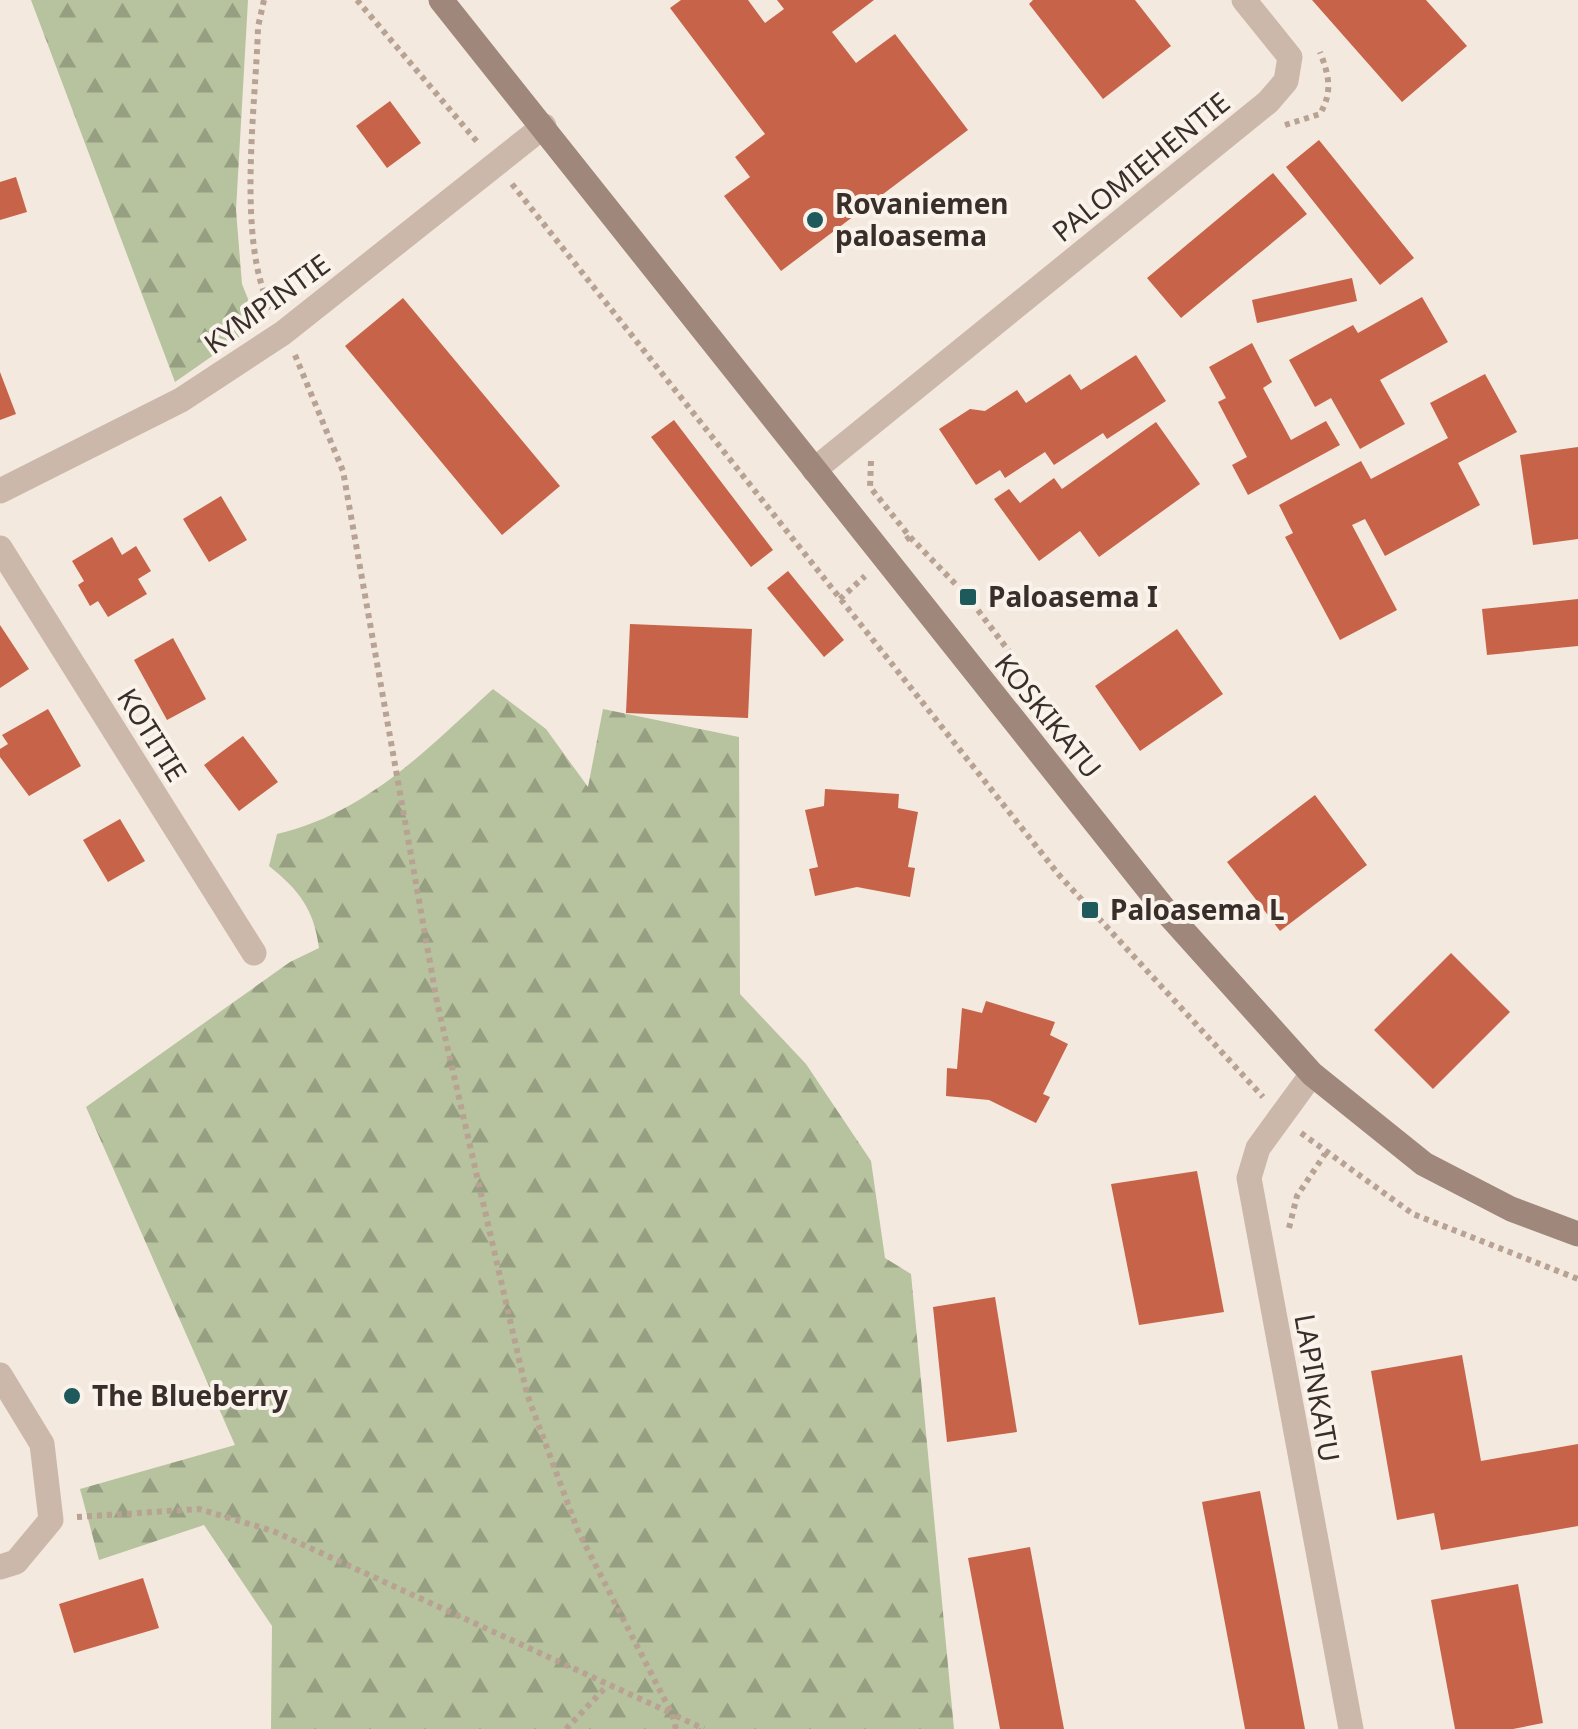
<svg xmlns="http://www.w3.org/2000/svg" width="1578" height="1729" viewBox="0 0 1578 1729" font-family="'Noto Sans',sans-serif">
<defs>
<pattern id="forest-firs" width="22" height="20" patternUnits="userSpaceOnUse" patternTransform="scale(2.5)"><rect width="22" height="20" fill="#b7c39e"/><path d="M5 1l3.5 6h-7zM16 11l3.5 6h-7z" fill="#969f81"/></pattern>
</defs>
<rect width="100%" height="100%" fill="#f3e9de"/>
<path fill="url(#forest-firs)" d="M 31,0 L 248,0 L 236,210 L 242,284 L 258,324 L 175,382 Z
M 493,689 L 546,729 L 588,787 L 603,709 L 739,737 L 740,994 L 806,1064 L 871,1161 L 885,1258 L 911,1274 L 954,1729 L 271,1729 L 272,1626 L 204,1525 L 99,1560 L 80,1489 L 235,1445 L 86,1107 L 290,962 L 319,948 C 314,909 299,890 269,866 L 277,834 C 367,813 427,749 493,689 Z"/>
<path fill="#c76348" d="M 681,0 L 748,0 L 765,23 L 784,9 L 777,0 L 874,0 L 832,32 L 856,63 L 895,34 L 968,130 L 781,271 L 724,196 L 750,177 L 735,157 L 765,134 L 670,8 Z
M 1033,0 L 1135,0 L 1171,46 L 1103,99 L 1029,4 Z
M 1312,0 L 1426,0 L 1467,46 L 1402,102 Z
M 390,101 L 421,143 L 387,168 L 356,126 Z
M 1319,140 L 1414,258 L 1380,285 L 1286,167 Z
M 1273,173 L 1307,214 L 1181,318 L 1147,278 Z
M 16,177 L 27,212 L 0,220 L 0,182 Z
M 1352,278 L 1357,301 L 1257,323 L 1252,300 Z
M 1422,297 L 1448,342 L 1380,380 L 1405,424 L 1360,449 L 1331,398 L 1315,407 L 1289,360 L 1353,325 L 1358,333 Z
M 403,298 L 560,486 L 502,535 L 345,346 Z
M 1252,343 L 1272,382 L 1263,388 L 1291,440 L 1326,421 L 1340,445 L 1248,495 L 1232,465 L 1247,457 L 1218,402 L 1226,398 L 1209,367 Z
M 1136,355 L 1166,401 L 1107,439 L 1103,433 L 1054,465 L 1045,452 L 1005,478 L 1000,470 L 976,485 L 939,429 L 970,409 L 985,411 L 1017,390 L 1026,403 L 1070,374 L 1081,390 Z
M 0,372 L 16,414 L 0,420 Z
M 1485,374 L 1517,432 L 1458,463 L 1480,505 L 1385,556 L 1365,519 L 1352,525 L 1397,610 L 1340,640 L 1285,537 L 1293,533 L 1279,505 L 1361,461 L 1371,479 L 1448,438 L 1430,403 Z
M 674,420 L 773,550 L 751,567 L 651,437 Z
M 1156,422 L 1200,484 L 1099,557 L 1080,531 L 1039,561 L 994,499 L 1009,489 L 1020,503 L 1054,478 L 1062,489 Z
M 1578,447 L 1578,539 L 1533,545 L 1520,455 Z
M 221,496 L 247,540 L 209,562 L 183,519 Z
M 112,537 L 122,555 L 136,546 L 151,571 L 138,579 L 147,594 L 108,617 L 98,601 L 90,606 L 78,585 L 84,581 L 72,561 Z
M 788,571 L 844,640 L 824,657 L 767,588 Z
M 1578,599 L 1578,646 L 1487,655 L 1482,609 Z
M 630,624 L 752,629 L 748,718 L 626,713 Z
M 0,625 L 29,669 L 0,688 Z
M 1177,629 L 1223,694 L 1140,751 L 1095,686 Z
M 173,638 L 206,699 L 167,720 L 134,660 Z
M 48,709 L 81,766 L 29,796 L 0,757 L 0,749 L 8,744 L 2,735 Z
M 243,736 L 278,782 L 239,811 L 204,765 Z
M 825,789 L 899,794 L 898,808 L 918,812 L 908,867 L 915,868 L 910,897 L 857,887 L 815,896 L 809,869 L 818,867 L 805,810 L 824,806 Z
M 1315,795 L 1367,865 L 1280,931 L 1227,862 Z
M 120,819 L 145,861 L 108,882 L 83,840 Z
M 1451,953 L 1510,1012 L 1433,1089 L 1374,1030 Z
M 986,1001 L 1055,1022 L 1050,1035 L 1068,1044 L 1043,1094 L 1050,1097 L 1036,1123 L 989,1100 L 946,1096 L 947,1068 L 957,1069 L 962,1008 L 982,1013 Z
M 1197,1171 L 1224,1312 L 1139,1325 L 1111,1184 Z
M 995,1297 L 1017,1432 L 947,1442 L 933,1307 Z
M 1462,1355 L 1481,1461 L 1578,1444 L 1578,1526 L 1441,1550 L 1434,1513 L 1397,1520 L 1371,1371 Z
M 1260,1491 L 1305,1729 L 1245,1729 L 1202,1502 Z
M 1030,1547 L 1064,1729 L 1000,1729 L 968,1558 Z
M 143,1578 L 159,1628 L 74,1653 L 59,1604 Z
M 1518,1584 L 1543,1723 L 1513,1729 L 1455,1729 L 1431,1600 Z"/>
<g fill="none" stroke-linecap="round" stroke-linejoin="round">
<path stroke="#b8a294" stroke-width="6" stroke-dasharray="5 5" stroke-linecap="butt" d="M 264,0 L 258,27 C 256,105 236,241 271,309
M 357,0 L 479,144
M 1285,125 L 1320,114 C 1333,91 1329,76 1320,52
M 512,184 L 1059,875 L 1263,1097
M 295,355 L 343,471 L 437,1002 L 527,1394 L 578,1531 L 672,1714
M 871,461 L 870,487 L 910,537 L 904,541
M 910,537 L 968,597 L 1011,654
M 840,599 L 865,576
M 1301,1133 L 1413,1214 L 1578,1279
M 1289,1228 L 1297,1196 L 1325,1154
M 77,1517 L 199,1509 L 273,1531 L 671,1713
M 566,1729 L 606,1687
M 676,1729 L 672,1714 L 704,1729"/>
<path stroke="#ccb8aa" stroke-width="25" d="M 814,470 L 1268,102 L 1286,81 L 1290,57 L 1244,0
M 0,491 L 181,400 L 283,333 L 544,126
M 0,548 L 254,953
M 1312,1074 L 1258,1148 L 1249,1178 L 1351,1729
M 0,1375 L 42,1444 L 51,1520 L 16,1562 L 0,1567"/>
<path stroke="#9f877b" stroke-width="25" d="M 441,0 L 1169,915 L 1312,1074 L 1424,1164 L 1511,1209 L 1578,1234"/>
</g>
<g fill="#1e595b" stroke="#faf3eb" stroke-width="4">
<circle cx="815" cy="220" r="10"/>
<rect x="958" y="587" width="20" height="20" rx="5"/>
<rect x="1080" y="900" width="20" height="20" rx="5"/>
<circle cx="72" cy="1396" r="10"/>
</g>
<g text-anchor="middle" stroke-width="8" stroke-linejoin="round" paint-order="stroke">
<g font-size="28" fill="#392e29" stroke="#faf3eb">
<text transform="translate(1141 167) rotate(-39)" y="10">PALOMIEHENTIE</text>
<text transform="translate(267 304) rotate(-36)" y="10">KYMPINTIE</text>
<text transform="translate(1048 716) rotate(51)" y="10">KOSKIKATU</text>
<text transform="translate(152 735) rotate(58)" y="10">KOTITIE</text>
<text transform="translate(1317 1388) rotate(80)" y="10">LAPINKATU</text>
</g>
<g font-size="28" font-weight="bold" fill="#392e29" stroke="#faf3eb" text-anchor="start">
<text x="835" y="214">Rovaniemen<tspan x="835" dy="32">paloasema</tspan></text>
<text x="988" y="607">Paloasema I</text>
<text x="1110" y="920">Paloasema L</text>
<text x="92" y="1406">The Blueberry</text>
</g>
</g>
</svg>
